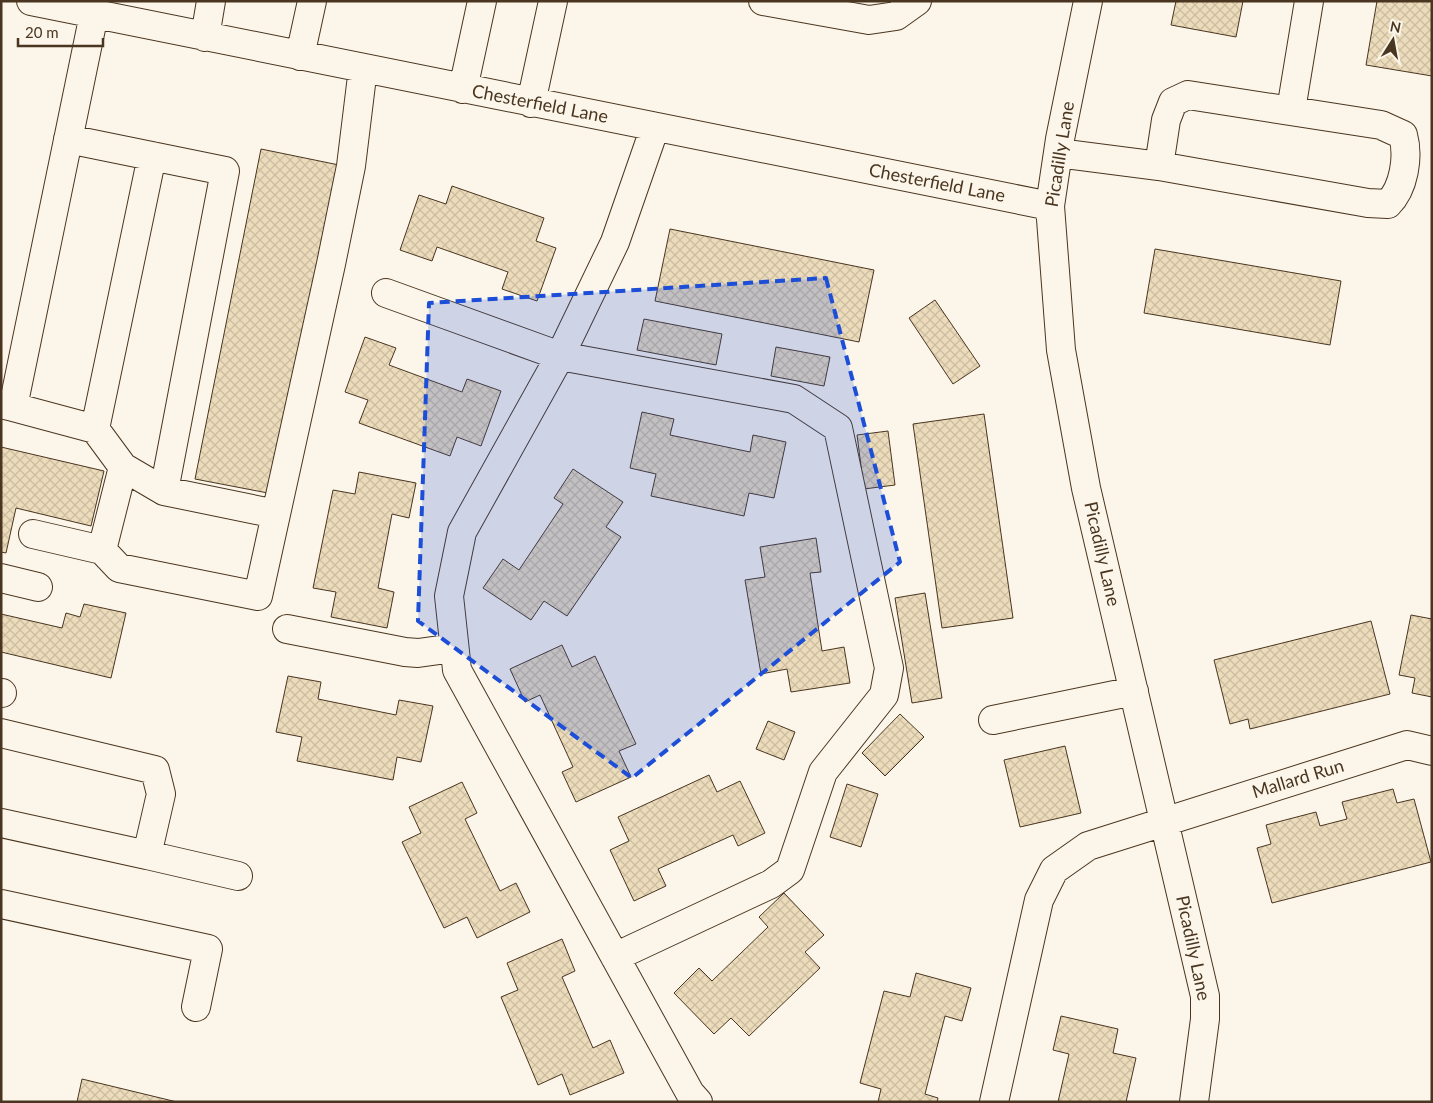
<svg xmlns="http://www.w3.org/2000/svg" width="1433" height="1103" viewBox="0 0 1433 1103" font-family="Lato,sans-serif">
<defs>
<pattern id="building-cross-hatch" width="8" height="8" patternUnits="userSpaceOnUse" patternTransform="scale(1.25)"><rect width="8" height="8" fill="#ecdcbc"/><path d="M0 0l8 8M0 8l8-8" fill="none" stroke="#ccbda1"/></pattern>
</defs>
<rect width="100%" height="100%" fill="#fbf6e9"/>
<path fill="url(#building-cross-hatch)" stroke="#4a3520" d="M 1176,1 L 1243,1 L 1236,37 L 1171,25 Z
M 1377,1 L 1432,1 L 1432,76 L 1366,65 Z
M 261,149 L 339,165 L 273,494 L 195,479 Z
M 452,186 L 544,218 L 536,241 L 556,248 L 537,301 L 502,289 L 508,272 L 437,247 L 432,261 L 400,250 L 419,195 L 446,204 Z
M 670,229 L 874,270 L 859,342 L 655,301 Z
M 1155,249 L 1341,281 L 1330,345 L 1144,313 Z
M 935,300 L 980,366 L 953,384 L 909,318 Z
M 644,319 L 722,334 L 716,365 L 637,350 Z
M 365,337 L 396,348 L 389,365 L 462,392 L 467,379 L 501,391 L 481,446 L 457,437 L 450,456 L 359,423 L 368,400 L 345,392 Z
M 776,347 L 830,357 L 824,386 L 771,376 Z
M 642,412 L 674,419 L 670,435 L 750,452 L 753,435 L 786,442 L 774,498 L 749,493 L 744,516 L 651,496 L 656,474 L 630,468 Z
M 984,414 L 1013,618 L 942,628 L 913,424 Z
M 888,431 L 895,485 L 864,489 L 857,435 Z
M 1,447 L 104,471 L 91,526 L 16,508 L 6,553 L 1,552 Z
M 573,469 L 623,502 L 606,527 L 621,537 L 567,616 L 544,601 L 531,620 L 483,588 L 503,559 L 519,570 L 563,504 L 554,498 Z
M 359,472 L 416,483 L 409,518 L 392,514 L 378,588 L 394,592 L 387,628 L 331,617 L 336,592 L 313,588 L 333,490 L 355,494 Z
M 816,538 L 821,572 L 810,573 L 822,651 L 844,647 L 850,683 L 791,692 L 787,669 L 761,674 L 745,580 L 765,577 L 760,547 Z
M 925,593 L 942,698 L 912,703 L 895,598 Z
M 84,604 L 126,613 L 111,678 L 1,652 L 1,614 L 62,628 L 66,613 L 80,617 Z
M 1411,615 L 1432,619 L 1432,697 L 1412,693 L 1415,678 L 1399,675 Z
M 1371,621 L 1390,694 L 1250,729 L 1248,719 L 1230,724 L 1214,660 Z
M 562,645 L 572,667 L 595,656 L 636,744 L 619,751 L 631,777 L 576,802 L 562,772 L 573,767 L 540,695 L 525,702 L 510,669 Z
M 288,676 L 321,682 L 318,699 L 396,715 L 399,700 L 433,706 L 421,762 L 397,757 L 393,780 L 297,761 L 302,737 L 276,732 Z
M 900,714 L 924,737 L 885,776 L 862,753 Z
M 768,721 L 795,732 L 784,760 L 756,749 Z
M 1065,746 L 1081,813 L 1020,827 L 1004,760 Z
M 709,775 L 717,792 L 740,781 L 765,833 L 738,846 L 733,835 L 658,869 L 666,886 L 634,901 L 610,850 L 629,841 L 618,817 Z
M 462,782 L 477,813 L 465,819 L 500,891 L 516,883 L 530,912 L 477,938 L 467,917 L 444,928 L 402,842 L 421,833 L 409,807 Z
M 847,784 L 878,794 L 861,847 L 830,837 Z
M 1393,789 L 1397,803 L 1414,799 L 1431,862 L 1272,903 L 1257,848 L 1271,844 L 1266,825 L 1316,812 L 1320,826 L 1347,819 L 1342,802 Z
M 784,893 L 824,935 L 805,952 L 820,968 L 749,1036 L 731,1018 L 714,1034 L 674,993 L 699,968 L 712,981 L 768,927 L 759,917 Z
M 562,939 L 575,971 L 562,977 L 593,1048 L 610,1040 L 624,1073 L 570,1095 L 562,1074 L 538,1085 L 501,997 L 518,990 L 507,963 Z
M 916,973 L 971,988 L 962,1021 L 945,1016 L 925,1094 L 938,1098 L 937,1102 L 878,1102 L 881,1089 L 860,1083 L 884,991 L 910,997 Z
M 1061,1016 L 1118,1029 L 1113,1053 L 1136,1058 L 1126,1102 L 1058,1102 L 1069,1054 L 1053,1050 Z
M 82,1079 L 177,1102 L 77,1102 Z"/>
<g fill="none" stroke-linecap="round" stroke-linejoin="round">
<defs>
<path id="minor" d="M 31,1 L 1050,206
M 763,1 L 869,20 L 896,16 L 917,1
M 1088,1 L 1060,139 L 1050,206 L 1061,350 L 1086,488 L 1205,996 L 1205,1019 L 1194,1102
M 205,37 L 211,1
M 300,56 L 312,1
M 463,89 L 482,1
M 531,103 L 553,1
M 1291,110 L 1309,1
M 655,127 L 615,242 L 560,356 L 462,532 L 449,596 L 457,670 L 690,1093 L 698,1102
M 68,139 L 225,171 L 164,491
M 1058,153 L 1159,166 L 1368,203 L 1388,204 C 1404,188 1409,157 1403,135 L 1381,125 L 1188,95 L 1173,102 L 1166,120 L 1159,166
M 386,293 L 560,356 L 794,399 L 838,428 L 889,668 L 884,695 L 823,772 L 790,870 L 771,884 L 615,957
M 1,404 L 13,407 L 94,14
M 13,407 L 95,429 L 123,467 L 164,491 L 276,514
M 95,429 L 152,156
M 33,534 L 102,550 L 123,467
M 102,550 L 119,568 L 258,596 L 331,264 L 351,166 L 363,68
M 1,578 L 38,587
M 287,629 L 405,652 L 418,653 L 454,648
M 1,693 L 2,693
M 993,720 L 1134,691
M 1,733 L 155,770 L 161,794 L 147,855 L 1,823
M 147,855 L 238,876
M 1,904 L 208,949 L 196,1007
M 994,1102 L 1039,900 L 1054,870 L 1088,846 L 1407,745 L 1432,751"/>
</defs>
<use href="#minor" stroke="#4a3520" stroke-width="30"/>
<use href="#minor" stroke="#fbf6e9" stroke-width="28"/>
</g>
<path fill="#1d4ed8" fill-opacity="0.2" stroke="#1d4ed8" stroke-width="4" stroke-dasharray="10 6" stroke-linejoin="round" d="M 826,278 L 900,562 L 632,778 L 418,621 L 429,303 Z"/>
<g text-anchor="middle" stroke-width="4" stroke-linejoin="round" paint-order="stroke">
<g font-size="18" fill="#4a3520" stroke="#fbf6e9">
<text transform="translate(540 104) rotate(11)" y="6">Chesterfield Lane</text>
<text transform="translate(1060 154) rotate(-81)" y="6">Picadilly Lane</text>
<text transform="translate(937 183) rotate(11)" y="6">Chesterfield Lane</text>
<text transform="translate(1102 554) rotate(77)" y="6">Picadilly Lane</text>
<text transform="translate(1298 779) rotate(-17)" y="6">Mallard Run</text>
<text transform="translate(1193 948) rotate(78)" y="6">Picadilly Lane</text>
</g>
</g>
<rect width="1433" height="1103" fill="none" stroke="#4a3520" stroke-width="5"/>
<g transform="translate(1393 40) rotate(11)" stroke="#fbf6e9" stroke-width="4" paint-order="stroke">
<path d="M0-4L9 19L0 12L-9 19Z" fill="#4a3520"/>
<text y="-8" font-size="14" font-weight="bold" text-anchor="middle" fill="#4a3520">N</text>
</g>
<path d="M18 38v8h85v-8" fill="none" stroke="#4a3520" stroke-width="2.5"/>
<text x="25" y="38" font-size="15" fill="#4a3520" stroke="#fbf6e9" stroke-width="4" paint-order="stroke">20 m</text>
</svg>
